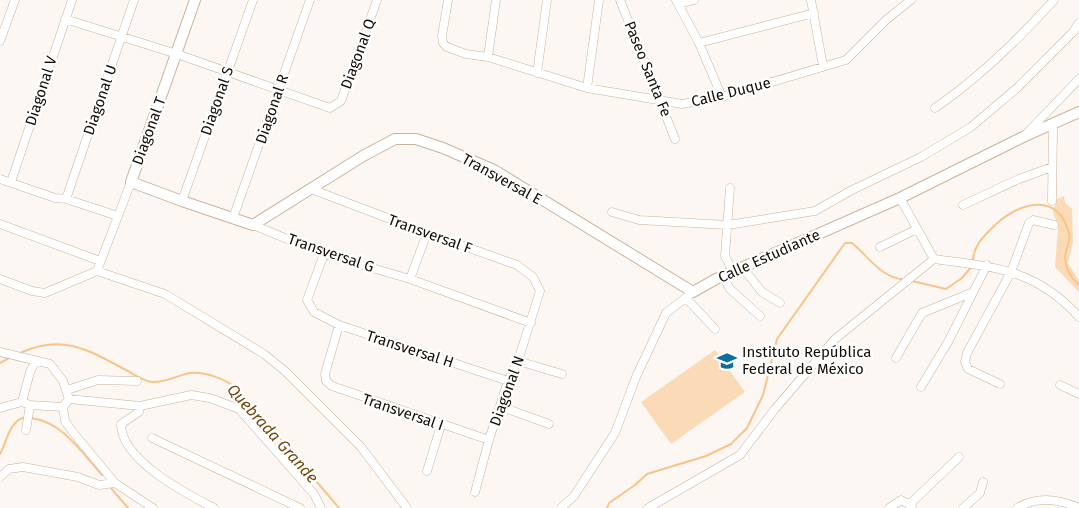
<svg xmlns="http://www.w3.org/2000/svg" width="1079" height="508" viewBox="0 0 1079 508" font-family="'Fira Sans',sans-serif">
<rect width="100%" height="100%" fill="#fcf7f2"/>
<path fill="#fadab7" d="M 1064,196 L 1065,203 L 1072,209 L 1073,242 L 1068,263 L 1079,281 L 1079,292 L 1055,267 L 1058,228 L 1053,211 L 1057,199 Z
M 715,350 L 745,392 L 671,444 L 641,402 Z"/>
<g fill="none" stroke-linecap="round" stroke-linejoin="round">
<path stroke="#f9c489" stroke-width="2" d="M 973,261 C 973,246 984,236 994,226 C 1019,203 1057,190 1069,233 C 1071,240 1068,244 1066,251 C 1063,265 1069,276 1079,285
M 912,281 L 946,289 L 962,278 L 972,266
M 20,353 C 62,334 87,349 124,369 C 132,373 143,381 152,382 C 165,383 178,375 190,373 C 205,371 224,379 237,388 L 339,508
M 0,363 L 11,357
M 31,418 C 63,422 81,452 102,475
M 0,454 C 7,442 9,420 26,417
M 111,488 L 128,508
M 607,508 L 609,503 L 635,485 L 647,474 L 706,456 L 731,444 L 747,428 L 763,395 L 777,339 L 845,243 L 852,243 C 870,258 880,277 905,280"/>
<defs>
<path id="street" d="M 448,0 L 442,36 L 443,43 L 447,47 L 466,54 L 488,57 L 587,88 L 682,104 L 722,97 L 846,60 L 886,20 L 911,0
M 620,0 L 675,139
M 676,0 L 699,43 L 722,97
M 811,0 L 823,66
M 679,4 L 694,0
M 65,19 L 177,54 L 330,108 L 341,101 L 377,0
M 0,41 L 15,0
M 699,43 L 814,13
M 488,57 L 496,0
M 537,73 L 547,0
M 587,88 L 599,0
M 935,108 C 980,77 1017,41 1054,0
M 1026,134 L 1079,79
M 0,179 L 55,198 L 66,199 L 118,216
M 11,182 L 72,0
M 131,182 L 97,271 L 165,294 L 264,354 L 285,371 L 361,447 L 407,508
M 730,188 L 725,256 L 733,272
M 311,189 L 427,233 L 517,265 L 533,277 L 540,291 L 518,361 L 508,381 L 489,440 L 475,492
M 900,198 L 934,259
M 66,199 L 134,0
M 182,201 L 253,0
M 1052,201 L 1053,124
M 963,205 L 1019,179 L 1052,167
M 612,212 L 639,220 L 728,225 L 815,211 L 852,190 L 921,157 L 971,127 L 1017,88 L 1073,32 L 1079,23
M 233,218 L 310,0
M 0,224 L 100,261
M 253,225 L 324,254 L 410,279 L 531,323
M 880,247 L 917,229
M 324,254 L 307,300 L 314,312 L 339,325 L 508,381
M 742,267 L 762,292 L 780,303
M 723,276 L 730,289 L 760,316
M 0,279 L 32,291 L 45,293 L 97,271
M 410,279 L 427,233
M 686,298 L 715,329
M 339,325 L 325,374 L 326,381 L 332,386 L 489,440
M 0,352 L 50,364 L 63,381 L 69,399
M 896,358 L 922,313 L 971,293
M 518,361 L 562,374
M 1000,384 L 968,369 L 965,362 L 967,353 L 1011,272 L 1029,223 L 1033,220 L 1054,225
M 1060,385 L 1079,394
M 921,387 L 948,342 L 987,265
M 67,390 L 98,380 L 137,381
M 69,399 L 140,406 L 191,395 L 210,398 L 239,409 L 314,494 L 321,508
M 69,399 L 63,407 L 65,421 L 72,431 L 115,483
M 30,405 L 22,402 L 30,372 L 35,362
M 140,406 L 139,412 L 121,424 C 121,460 185,493 214,508
M 502,407 L 549,424
M 0,408 L 22,402
M 26,430 L 30,405 L 63,407
M 152,438 L 300,508
M 427,471 L 441,425
M 0,477 L 9,469 L 23,467 L 78,477 L 99,485 L 115,483 L 153,508
M 910,504 L 959,457
M 561,508 L 574,496 L 615,433 L 636,377 L 666,313 L 693,292
M 648,508 L 740,455 L 775,409 L 835,339 L 934,259 C 994,267 1036,269 1079,317
M 889,508 L 901,500 L 912,506
M 963,508 L 980,493 L 983,482
M 1017,508 C 1037,496 1059,499 1079,508"/>
<path id="secondary" d="M 195,0 L 131,182 L 182,201 L 253,225 L 363,156 L 395,139 L 416,139 L 443,148 L 494,170 L 693,292 L 716,279 L 900,198 L 1023,137 L 1079,112"/>
</defs>
<use href="#street" stroke="#c9b39c" stroke-width="9"/>
<use href="#secondary" stroke="#c9b39c" stroke-width="12"/>
<use href="#street" stroke="#fff" stroke-width="8"/>
<use href="#secondary" stroke="#fff" stroke-width="10"/>
</g>
<defs>
<symbol id="school-bare" viewBox="-9 -9 18 18"><path d="M0-5L7-2L0 1L-7-2ZM-4 1L0 2.5L4 1V4Q0 6-4 4Z" fill="#0c6e9c" stroke="#fff" stroke-width="2.5" paint-order="stroke"/></symbol>
</defs>
<g fill-rule="evenodd">
<use href="#school-bare" x="713" y="347" width="28" height="28"/>
</g>
<g text-anchor="middle" stroke-width="5" stroke-linejoin="round" paint-order="stroke">
<g font-size="15" fill="#140d05" stroke="#fff">
<text transform="translate(358 54) rotate(-70)" y="5">Diagonal Q</text>
<text transform="translate(648 69) rotate(68)" y="5">Paseo Santa Fe</text>
<text transform="translate(41 91) rotate(-72)" y="5">Diagonal V</text>
<text transform="translate(731 92) rotate(-14)" y="5">Calle Duque</text>
<text transform="translate(100 100) rotate(-71)" y="5">Diagonal U</text>
<text transform="translate(217 101) rotate(-71)" y="5">Diagonal S</text>
<text transform="translate(272 109) rotate(-71)" y="5">Diagonal R</text>
<text transform="translate(149 131) rotate(-70)" y="5">Diagonal T</text>
<text transform="translate(502 179) rotate(29)" y="5">Transversal E</text>
<text transform="translate(430 234) rotate(20)" y="5">Transversal F</text>
<text transform="translate(331 253) rotate(19)" y="5">Transversal G</text>
<text transform="translate(769 256) rotate(-24)" y="5">Calle Estudiante</text>
<text transform="translate(410 349) rotate(18)" y="5">Transversal H</text>
<text transform="translate(507 391) rotate(-70)" y="5">Diagonal N</text>
<text transform="translate(403 412) rotate(19)" y="5">Transversal I</text>
</g>
<g font-size="15" fill="#140d05" stroke="#fff" text-anchor="start">
<text x="742" y="357">Instituto República<tspan x="742" dy="17">Federal de México</tspan></text>
</g>
<g font-size="16" font-style="italic" fill="#73480c" stroke="#fff">
<text transform="translate(273 433) rotate(48)" y="6">Quebrada Grande</text>
</g>
</g>
</svg>
